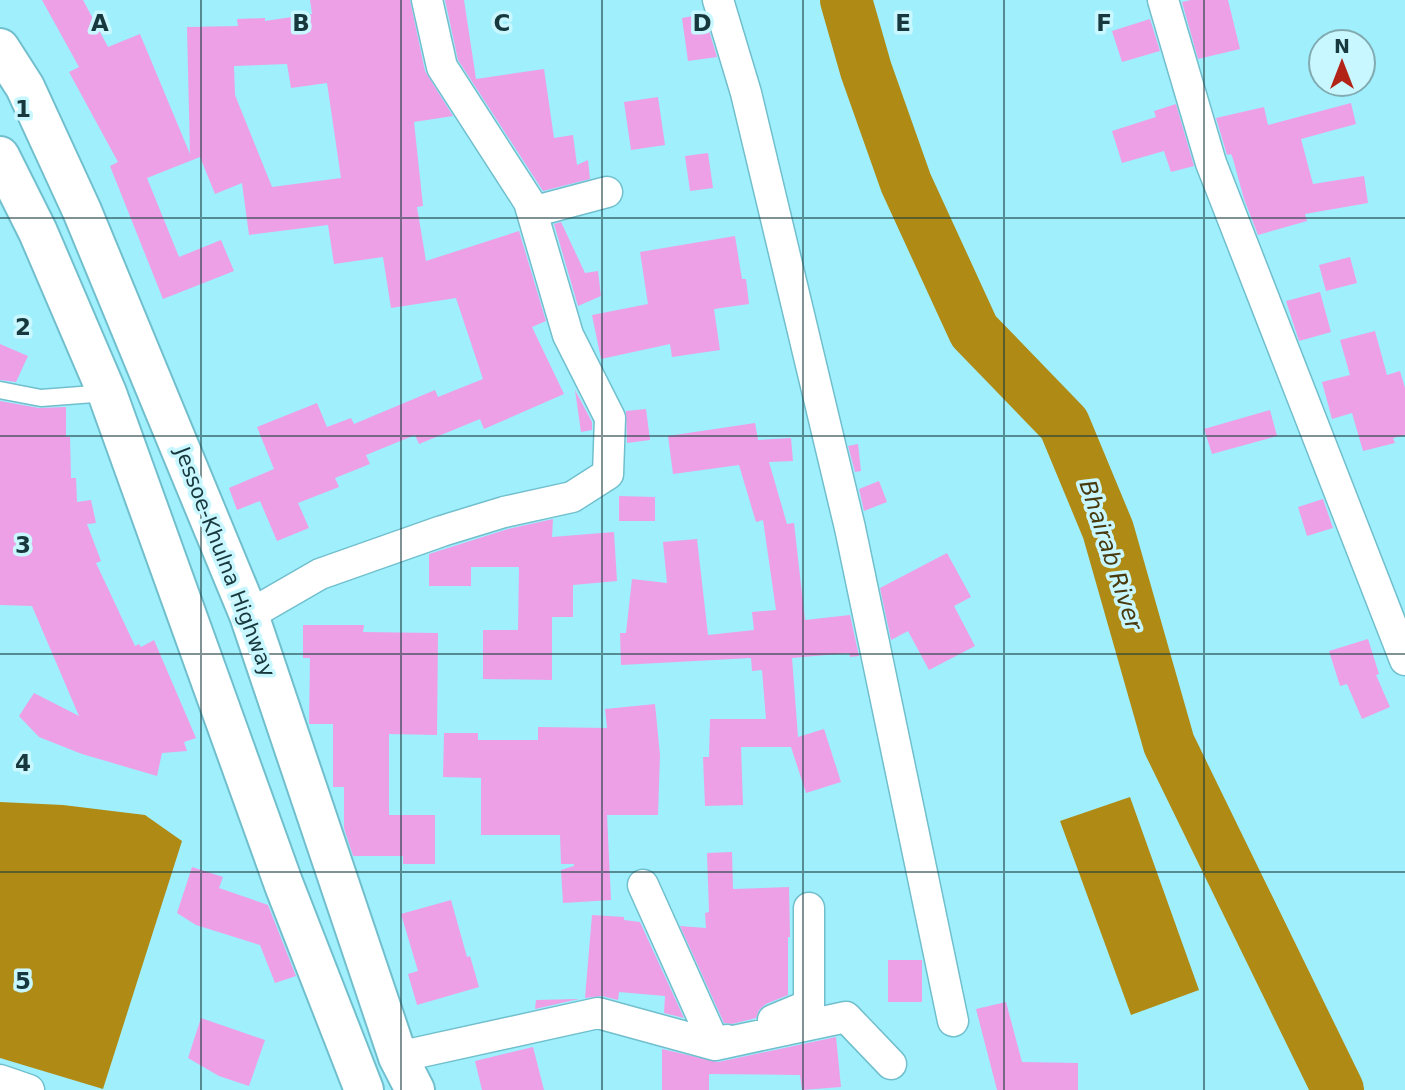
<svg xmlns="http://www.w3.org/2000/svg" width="1405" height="1090" viewBox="0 0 1405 1090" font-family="'DejaVu Sans',sans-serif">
<rect width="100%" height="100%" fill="#a0effd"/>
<path fill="#af8b15" d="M 1130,797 L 1199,990 L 1131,1015 L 1060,821 Z
M 0,802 L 63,805 L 145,815 L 182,841 L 103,1089 L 0,1058 Z"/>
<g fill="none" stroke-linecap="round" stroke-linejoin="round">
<path stroke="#af8b15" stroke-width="52" d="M 846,0 L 866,70 L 906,183 L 974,331 L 1064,424 L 1108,530 L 1169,744 L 1338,1090"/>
</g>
<path fill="#eda0e6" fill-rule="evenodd" d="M 42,0 L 83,0 L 108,47 L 140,34 L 190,154 L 187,27 L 238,26 L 237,19 L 265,18 L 265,21 L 312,14 L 310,0 L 410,0 L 425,71 L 453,116 L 414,122 L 423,206 L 417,207 L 426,261 L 519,231 L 546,321 L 532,327 L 564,394 L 484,429 L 480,419 L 419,444 L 415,435 L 366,455 L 370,464 L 335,478 L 339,487 L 298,503 L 309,528 L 277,541 L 260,501 L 237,510 L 229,488 L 274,469 L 257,427 L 317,403 L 327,427 L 351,418 L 354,424 L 435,390 L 438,397 L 483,379 L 456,298 L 391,308 L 383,257 L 334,264 L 328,225 L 249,235 L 242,183 L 215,194 L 200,157 L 147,178 L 179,257 L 221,240 L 234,271 L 163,299 L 110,166 L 118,162 L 69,72 L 79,67 ZM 287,64 L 291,88 L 327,83 L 341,178 L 272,187 L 235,95 L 234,66 Z
M 445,0 L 464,0 L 476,79 L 544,69 L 554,138 L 573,135 L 577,165 L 588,160 L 590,179 L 543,191 L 458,60 Z
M 1191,0 L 1228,0 L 1240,49 L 1198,59 L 1182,2 Z
M 704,14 L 717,57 L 688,61 L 682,18 Z
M 1150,19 L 1160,51 L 1122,62 L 1112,31 Z
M 658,97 L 665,145 L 631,150 L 624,102 Z
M 1351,103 L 1356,124 L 1301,139 L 1313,184 L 1364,176 L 1368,203 L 1305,214 L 1307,221 L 1258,235 L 1244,199 L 1233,159 L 1231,154 L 1227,155 L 1216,118 L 1264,107 L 1268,125 Z
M 1176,104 L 1194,166 L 1171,172 L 1164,151 L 1122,163 L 1112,131 L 1156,117 L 1154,111 Z
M 708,153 L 713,188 L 690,191 L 685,156 Z
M 561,222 L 585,273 L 598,271 L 601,296 L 578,306 L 554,224 Z
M 735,236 L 742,279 L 746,279 L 749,304 L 714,309 L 720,350 L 672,357 L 670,344 L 601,359 L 592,315 L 648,304 L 640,252 Z
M 1350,257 L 1357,283 L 1326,291 L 1319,265 Z
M 1320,292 L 1331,332 L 1299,341 L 1286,301 Z
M 1375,331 L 1387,375 L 1400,371 L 1405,388 L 1405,435 L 1393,438 L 1395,443 L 1363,451 L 1352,413 L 1332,419 L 1322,382 L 1350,375 L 1340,340 Z
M 0,344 L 28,356 L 16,382 L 0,380 Z
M 575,390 L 592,422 L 592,430 L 581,432 Z
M 0,401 L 39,408 L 66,407 L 66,437 L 70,437 L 71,478 L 76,478 L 77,502 L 91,500 L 96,523 L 87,524 L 101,561 L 96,563 L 135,646 L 139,644 L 141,647 L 154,640 L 196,738 L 184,742 L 187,751 L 162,753 L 157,776 L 82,754 L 39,737 L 19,716 L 34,693 L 79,716 L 32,606 L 0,605 Z
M 646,409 L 650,440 L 627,443 L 626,411 Z
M 1270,410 L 1277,436 L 1212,454 L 1204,429 Z
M 755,423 L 758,440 L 791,438 L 793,461 L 769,462 L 787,524 L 794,523 L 805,620 L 850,615 L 859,656 L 850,657 L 849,653 L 792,658 L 798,737 L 824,729 L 841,782 L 806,793 L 791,747 L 741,747 L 743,805 L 705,806 L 703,757 L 709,757 L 710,719 L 766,719 L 762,670 L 752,671 L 751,658 L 621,665 L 620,633 L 626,633 L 632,579 L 667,583 L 663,542 L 697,539 L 708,635 L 754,630 L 752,612 L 776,610 L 763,520 L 756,522 L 739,465 L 673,474 L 668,436 Z
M 858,444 L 861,471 L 855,472 L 848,446 Z
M 879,481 L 887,502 L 864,511 L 859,489 Z
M 619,496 L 655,497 L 655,521 L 619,521 Z
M 1323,499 L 1333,528 L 1307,536 L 1298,507 Z
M 553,519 L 552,537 L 614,532 L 617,581 L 573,585 L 573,617 L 552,617 L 552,680 L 483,679 L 483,630 L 518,630 L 519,567 L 471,567 L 471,586 L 429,586 L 429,554 L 508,529 Z
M 947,553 L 971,597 L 954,606 L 975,646 L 929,670 L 908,631 L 891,640 L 880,588 Z
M 303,625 L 364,625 L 363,632 L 438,633 L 437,735 L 389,734 L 389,815 L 435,815 L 435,864 L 403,864 L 403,856 L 353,856 L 344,828 L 344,787 L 333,787 L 333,724 L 309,724 L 310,658 L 303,658 Z
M 1368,639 L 1379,674 L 1376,675 L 1390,707 L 1362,719 L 1347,684 L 1340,686 L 1329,651 Z
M 655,704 L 660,755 L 658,815 L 607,815 L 611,900 L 563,903 L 561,870 L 574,866 L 574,864 L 561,864 L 560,835 L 481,835 L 481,778 L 443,777 L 444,733 L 478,733 L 478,740 L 538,740 L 538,727 L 607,728 L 605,709 Z
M 732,852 L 733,889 L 789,887 L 790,937 L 788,937 L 788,995 L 766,1004 L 759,1010 L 756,1018 L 732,1024 L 724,1023 L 680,926 L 706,928 L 705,913 L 709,912 L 707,853 Z
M 192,867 L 223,877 L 219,888 L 268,905 L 296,976 L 275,983 L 260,945 L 196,925 L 177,913 Z
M 451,900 L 467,957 L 470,956 L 479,987 L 417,1005 L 408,974 L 418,971 L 401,914 Z
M 592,915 L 624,917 L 624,920 L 640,922 L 684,1018 L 664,1013 L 665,996 L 619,992 L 618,1000 L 602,996 L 585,998 Z
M 888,960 L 922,960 L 922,1002 L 888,1002 Z
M 577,999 L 579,999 L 535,1009 L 536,1000 Z
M 1006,1002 L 1022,1062 L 1078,1063 L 1078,1090 L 997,1090 L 976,1009 Z
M 201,1018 L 265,1040 L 249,1086 L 219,1076 L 188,1058 Z
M 836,1037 L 841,1087 L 802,1090 L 800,1075 L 709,1074 L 709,1090 L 662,1090 L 662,1049 L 718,1062 Z
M 533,1047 L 544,1090 L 482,1090 L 475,1061 Z"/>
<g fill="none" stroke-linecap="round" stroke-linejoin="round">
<defs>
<path id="service" d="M 0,390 L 41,398 L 107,393"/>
<path id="minor" d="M 718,0 L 746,93 L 850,528 L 953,1021
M 1163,0 L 1211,163 L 1405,660
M 532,212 L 607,192
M 249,615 L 320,574 L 442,531 L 504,512 L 572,497 L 608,474 L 610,418 L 568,335 L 529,202 L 442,67 L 427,0
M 643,885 L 715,1045 L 727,1040
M 773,1020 L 809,1005 L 809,908
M 398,1057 L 598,1013 L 715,1045 L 846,1017 L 891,1064
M 0,1080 L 29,1090"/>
<path id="trunk" d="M 0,48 L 25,87 L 82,211 L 249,615 L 398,1057 L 415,1090
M 0,156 L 38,232 L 107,393 L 284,885 L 364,1090"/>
</defs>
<use href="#service" stroke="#71bfcd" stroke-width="19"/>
<use href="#minor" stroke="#71bfcd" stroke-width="33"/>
<use href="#trunk" stroke="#71bfcd" stroke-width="42"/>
<use href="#service" stroke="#fff" stroke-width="16"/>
<use href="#minor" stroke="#fff" stroke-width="30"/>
<use href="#trunk" stroke="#fff" stroke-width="38"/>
</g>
<path fill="none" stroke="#17383d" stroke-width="2" stroke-opacity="0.55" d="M 201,0 L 201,1090M 401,0 L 401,1090M 602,0 L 602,1090M 803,0 L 803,1090M 1004,0 L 1004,1090M 1204,0 L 1204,1090M 0,218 L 1405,218M 0,436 L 1405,436M 0,654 L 1405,654M 0,872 L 1405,872"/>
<g text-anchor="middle" stroke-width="7" stroke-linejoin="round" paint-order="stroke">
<g font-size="21" fill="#17383d" stroke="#c9f7ff">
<text transform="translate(225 562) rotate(69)" y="7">Jessoe-Khulna Highway</text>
</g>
<g font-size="23" font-style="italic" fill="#493a0e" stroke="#c9f7ff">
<text transform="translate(1111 555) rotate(72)" y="8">Bhairab River</text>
</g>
</g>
<g font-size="23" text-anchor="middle" font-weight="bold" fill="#17383d" stroke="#c9f7ff" stroke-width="7" stroke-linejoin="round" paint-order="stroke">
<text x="100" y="31">A</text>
<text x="301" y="31">B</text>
<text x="502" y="31">C</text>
<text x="702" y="31">D</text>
<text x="903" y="31">E</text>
<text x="1104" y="31">F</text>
<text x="23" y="117">1</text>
<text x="23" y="335">2</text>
<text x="23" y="553">3</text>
<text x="23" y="771">4</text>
<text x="23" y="989">5</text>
</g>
<g transform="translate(1342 63)"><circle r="33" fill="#c9f7ff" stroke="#82abb1" stroke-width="2"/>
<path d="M0-5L12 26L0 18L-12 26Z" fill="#b22318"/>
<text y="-10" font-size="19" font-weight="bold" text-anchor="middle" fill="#17383d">N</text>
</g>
</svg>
